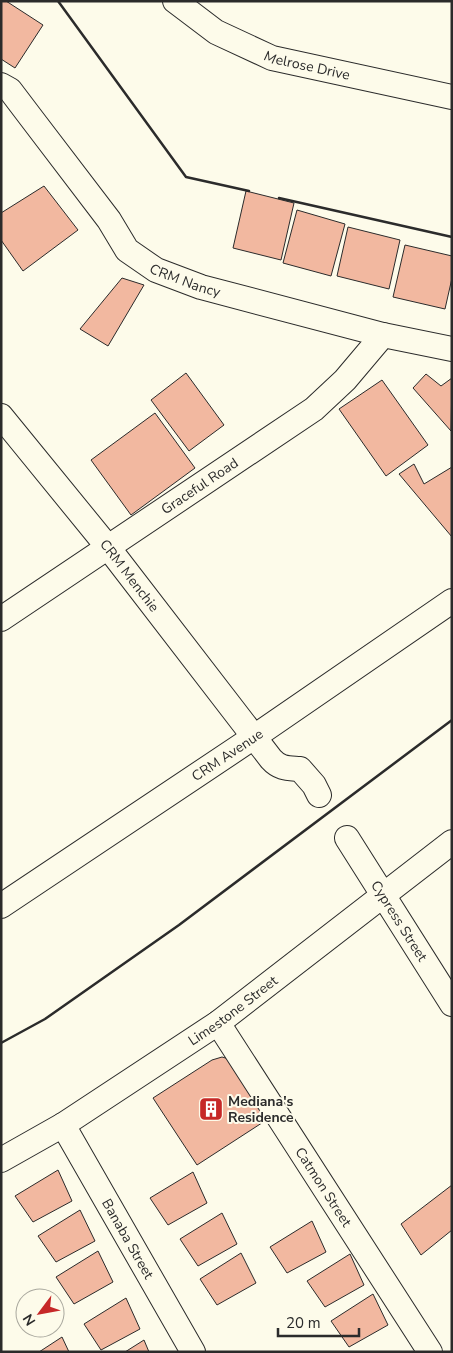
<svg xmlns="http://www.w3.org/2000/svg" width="453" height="1353" viewBox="0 0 453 1353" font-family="'Nunito Sans',sans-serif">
<rect width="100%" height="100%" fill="#fdfbea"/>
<path fill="#f2b8a0" stroke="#2b2b2b" d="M 1,1 L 6,1 L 43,25 L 15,68 L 1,59 Z
M 44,186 L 78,230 L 23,271 L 1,240 L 1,213 Z
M 246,191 L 294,203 L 281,260 L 233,248 Z
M 297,210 L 345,224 L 331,276 L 283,263 Z
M 348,227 L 400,240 L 389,289 L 337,276 Z
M 405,245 L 452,256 L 452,278 L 445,309 L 393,297 Z
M 122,278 L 144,285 L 108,346 L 80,329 Z
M 186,373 L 224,425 L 189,451 L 151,400 Z
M 426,374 L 441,386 L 452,378 L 451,431 L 413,388 Z
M 382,380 L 428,445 L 386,476 L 339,409 Z
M 155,413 L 195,468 L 131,515 L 91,460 Z
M 414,464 L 424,484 L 452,467 L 452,537 L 399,474 Z
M 222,1057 L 229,1059 L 268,1119 L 197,1165 L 153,1098 L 212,1060 Z
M 58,1170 L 72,1201 L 33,1222 L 15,1196 Z
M 193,1172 L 207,1203 L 168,1225 L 150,1198 Z
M 452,1185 L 452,1230 L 421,1255 L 401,1224 Z
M 80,1210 L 95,1241 L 56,1262 L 38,1236 Z
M 222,1213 L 237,1244 L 198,1266 L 180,1239 Z
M 312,1221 L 326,1252 L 287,1273 L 270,1247 Z
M 98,1251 L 113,1282 L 74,1304 L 56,1277 Z
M 241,1253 L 256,1283 L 217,1305 L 200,1279 Z
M 350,1254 L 364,1285 L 325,1307 L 307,1281 Z
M 373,1294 L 388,1325 L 349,1347 L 331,1321 Z
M 126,1298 L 140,1329 L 101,1350 L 84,1324 Z
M 62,1337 L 69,1352 L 39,1352 Z
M 144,1340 L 149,1352 L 125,1352 Z"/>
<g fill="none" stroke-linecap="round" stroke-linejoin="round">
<defs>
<g id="minor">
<path id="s1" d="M 175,1 L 216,32 L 272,58 L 452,97"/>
<path id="s2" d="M 1,85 L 10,90 L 32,119 L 109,220 L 127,250 L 156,270 L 201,287 L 383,335 L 452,349"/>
<path id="s3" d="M 1,416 L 107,546 L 271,759 C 280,769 288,768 300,769 L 314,785 L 319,795"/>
<path id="s4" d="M 1,619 L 314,409 L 345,380 L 383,335"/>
<path id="s5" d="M 347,838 L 452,1004"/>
<path id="s6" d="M 1,906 L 254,737 L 452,601"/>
<path id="s7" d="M 218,1023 L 430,1352"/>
<path id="s8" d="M 63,1125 L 193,1352"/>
<path id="s9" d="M 1,1160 L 63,1125 L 218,1023 L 452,842"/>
</g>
</defs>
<use href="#minor" stroke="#2b2b2b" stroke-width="26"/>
<use href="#minor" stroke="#fdfbea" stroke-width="24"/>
<path stroke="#2b2b2b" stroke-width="2.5" d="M 58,1 L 186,177 L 249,191
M 279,198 L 452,237
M 1,1043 L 45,1019 L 179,925 L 452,720"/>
</g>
<defs>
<symbol id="building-square" viewBox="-11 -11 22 22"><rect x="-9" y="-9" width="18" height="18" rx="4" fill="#c62828" stroke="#fdfbea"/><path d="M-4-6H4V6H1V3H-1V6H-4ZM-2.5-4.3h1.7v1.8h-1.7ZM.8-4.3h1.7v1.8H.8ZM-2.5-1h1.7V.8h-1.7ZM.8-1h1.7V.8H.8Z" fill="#fff"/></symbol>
</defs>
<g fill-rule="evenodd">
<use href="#building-square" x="197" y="1095" width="28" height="28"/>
</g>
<g text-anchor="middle" stroke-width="4" stroke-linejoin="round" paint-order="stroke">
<g font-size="14" fill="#2b2b2b" stroke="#fdfbea">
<text dy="5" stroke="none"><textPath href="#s1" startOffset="149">Melrose Drive</textPath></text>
<text dy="5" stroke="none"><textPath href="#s2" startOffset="275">CRM Nancy</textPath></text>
<text dy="5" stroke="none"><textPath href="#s4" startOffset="239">Graceful Road</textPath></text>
<text dy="5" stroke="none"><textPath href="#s3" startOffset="205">CRM Menchie</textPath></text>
<text dy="5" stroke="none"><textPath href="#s6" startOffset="272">CRM Avenue</textPath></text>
<text dy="5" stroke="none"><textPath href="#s5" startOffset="98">Cypress Street</textPath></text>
<text dy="5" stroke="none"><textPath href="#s9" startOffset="276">Limestone Street</textPath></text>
<text dy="5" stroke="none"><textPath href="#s7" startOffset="195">Catmon Street</textPath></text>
<text dy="5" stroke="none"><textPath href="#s8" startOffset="131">Banaba Street</textPath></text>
</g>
<g font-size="14" font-weight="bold" fill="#2b2b2b" stroke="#fdfbea" text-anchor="start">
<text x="228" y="1106">Mediana's<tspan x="228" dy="16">Residence</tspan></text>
</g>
</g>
<rect width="453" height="1353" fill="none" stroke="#2b2b2b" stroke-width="5"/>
<g transform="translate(40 1313) rotate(238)"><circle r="24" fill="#fdfbea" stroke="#a9a89e"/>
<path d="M0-4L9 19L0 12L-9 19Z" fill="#c62828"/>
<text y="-8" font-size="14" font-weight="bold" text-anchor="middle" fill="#2b2b2b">N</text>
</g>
<path d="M278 1328v8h81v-8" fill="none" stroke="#2b2b2b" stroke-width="2.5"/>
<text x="286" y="1328" font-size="15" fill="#2b2b2b" stroke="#fdfbea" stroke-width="4" paint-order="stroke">20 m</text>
</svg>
